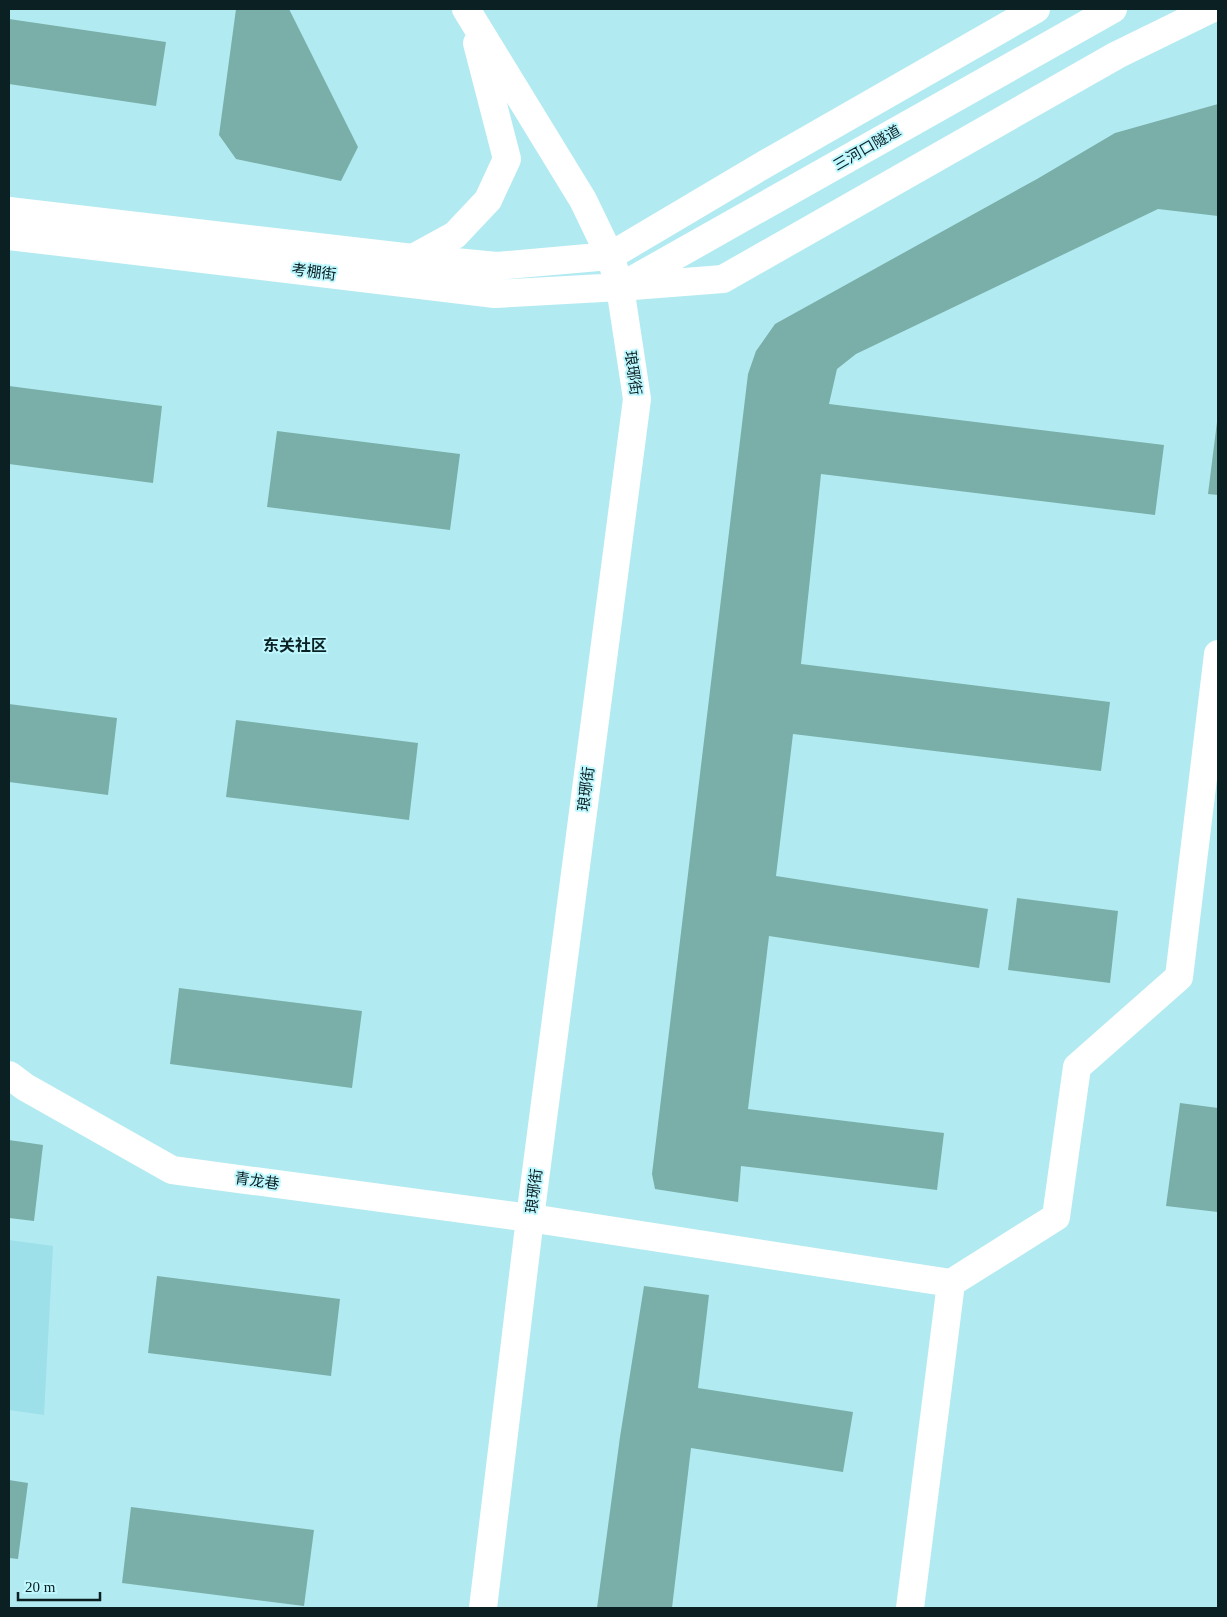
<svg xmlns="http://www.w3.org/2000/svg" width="1227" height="1617" viewBox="0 0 1227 1617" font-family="'Times New Roman','Noto Sans SC',serif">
<rect width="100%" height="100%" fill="#b2eaf1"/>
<path fill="#9ee0e9" d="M 9,1240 L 53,1246 L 44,1415 L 9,1410 Z"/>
<path fill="#79afa8" d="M 236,9 L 289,9 L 358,147 L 341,181 L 236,159 L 219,135 Z
M 9,19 L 166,42 L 156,106 L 9,84 Z
M 1218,104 L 1218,216 L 1158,209 L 856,354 L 837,369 L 829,404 L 1164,445 L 1155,515 L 821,474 L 801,664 L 1110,702 L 1101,771 L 793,734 L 776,876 L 988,909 L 979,968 L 769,936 L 748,1109 L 944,1133 L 937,1190 L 741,1166 L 738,1202 L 655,1189 L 652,1174 L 748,374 L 756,351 L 775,324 L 1037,179 L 1115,133 Z
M 9,386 L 162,406 L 153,483 L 9,464 Z
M 1217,422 L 1218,422 L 1218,495 L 1208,494 Z
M 277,431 L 460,454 L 450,530 L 267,507 Z
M 9,704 L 117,718 L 108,795 L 9,782 Z
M 236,720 L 418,743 L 409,820 L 226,797 Z
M 1017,898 L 1118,911 L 1110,983 L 1008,970 Z
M 179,988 L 362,1011 L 352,1088 L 170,1064 Z
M 1180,1103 L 1218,1108 L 1218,1212 L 1166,1206 Z
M 9,1140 L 43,1145 L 34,1221 L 9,1218 Z
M 157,1276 L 340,1299 L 331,1376 L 148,1353 Z
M 644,1286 L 709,1295 L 698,1388 L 853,1412 L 843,1472 L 691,1448 L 672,1608 L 597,1608 L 620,1437 Z
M 9,1480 L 28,1483 L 18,1559 L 9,1558 Z
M 131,1507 L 314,1530 L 304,1606 L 122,1583 Z"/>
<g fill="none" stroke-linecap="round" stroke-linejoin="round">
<path stroke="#fff" stroke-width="28" d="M 620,287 L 723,279 L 1117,55 L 1211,9
M 9,1075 L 25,1087 L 172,1170 L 530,1218 L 951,1283
M 910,1608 L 951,1283 L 1056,1217 L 1077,1067 L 1179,977 L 1218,654"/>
<path stroke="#fff" stroke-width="28" d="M 466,9 L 583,200 L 610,256 L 620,287 L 637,399 L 530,1218 L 483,1608
M 9,211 L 413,258 L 497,266 L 610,256
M 9,236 L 495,294 L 620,287
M 413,258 L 455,235 L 488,200 L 507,159 L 477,43"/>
<path stroke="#fff" stroke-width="28" d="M 610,256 L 760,167 L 1036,9
M 620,287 L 1113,9"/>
</g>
<g text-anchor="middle" stroke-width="4" stroke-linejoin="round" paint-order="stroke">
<g font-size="15" fill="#0a2023" stroke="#bff7fe">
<text transform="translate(867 148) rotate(-30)" y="5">三河口隧道</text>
<text transform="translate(314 272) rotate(7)" y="5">考棚街</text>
<text transform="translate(633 373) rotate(82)" y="5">琅琊街</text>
<text transform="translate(586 789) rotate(-83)" y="5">琅琊街</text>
<text transform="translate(257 1181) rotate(8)" y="5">青龙巷</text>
<text transform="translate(534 1191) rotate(-83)" y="5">琅琊街</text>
</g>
<g font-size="16" font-weight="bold" fill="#0a2023" stroke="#bff7fe">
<text x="295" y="651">东关社区</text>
</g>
</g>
<rect width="1227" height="1617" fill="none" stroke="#0a2023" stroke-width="20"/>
<path d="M18 1592v8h82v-8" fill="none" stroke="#0a2023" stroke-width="2.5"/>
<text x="25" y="1592" font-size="15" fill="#0a2023" stroke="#bff7fe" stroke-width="4" paint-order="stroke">20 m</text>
</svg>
